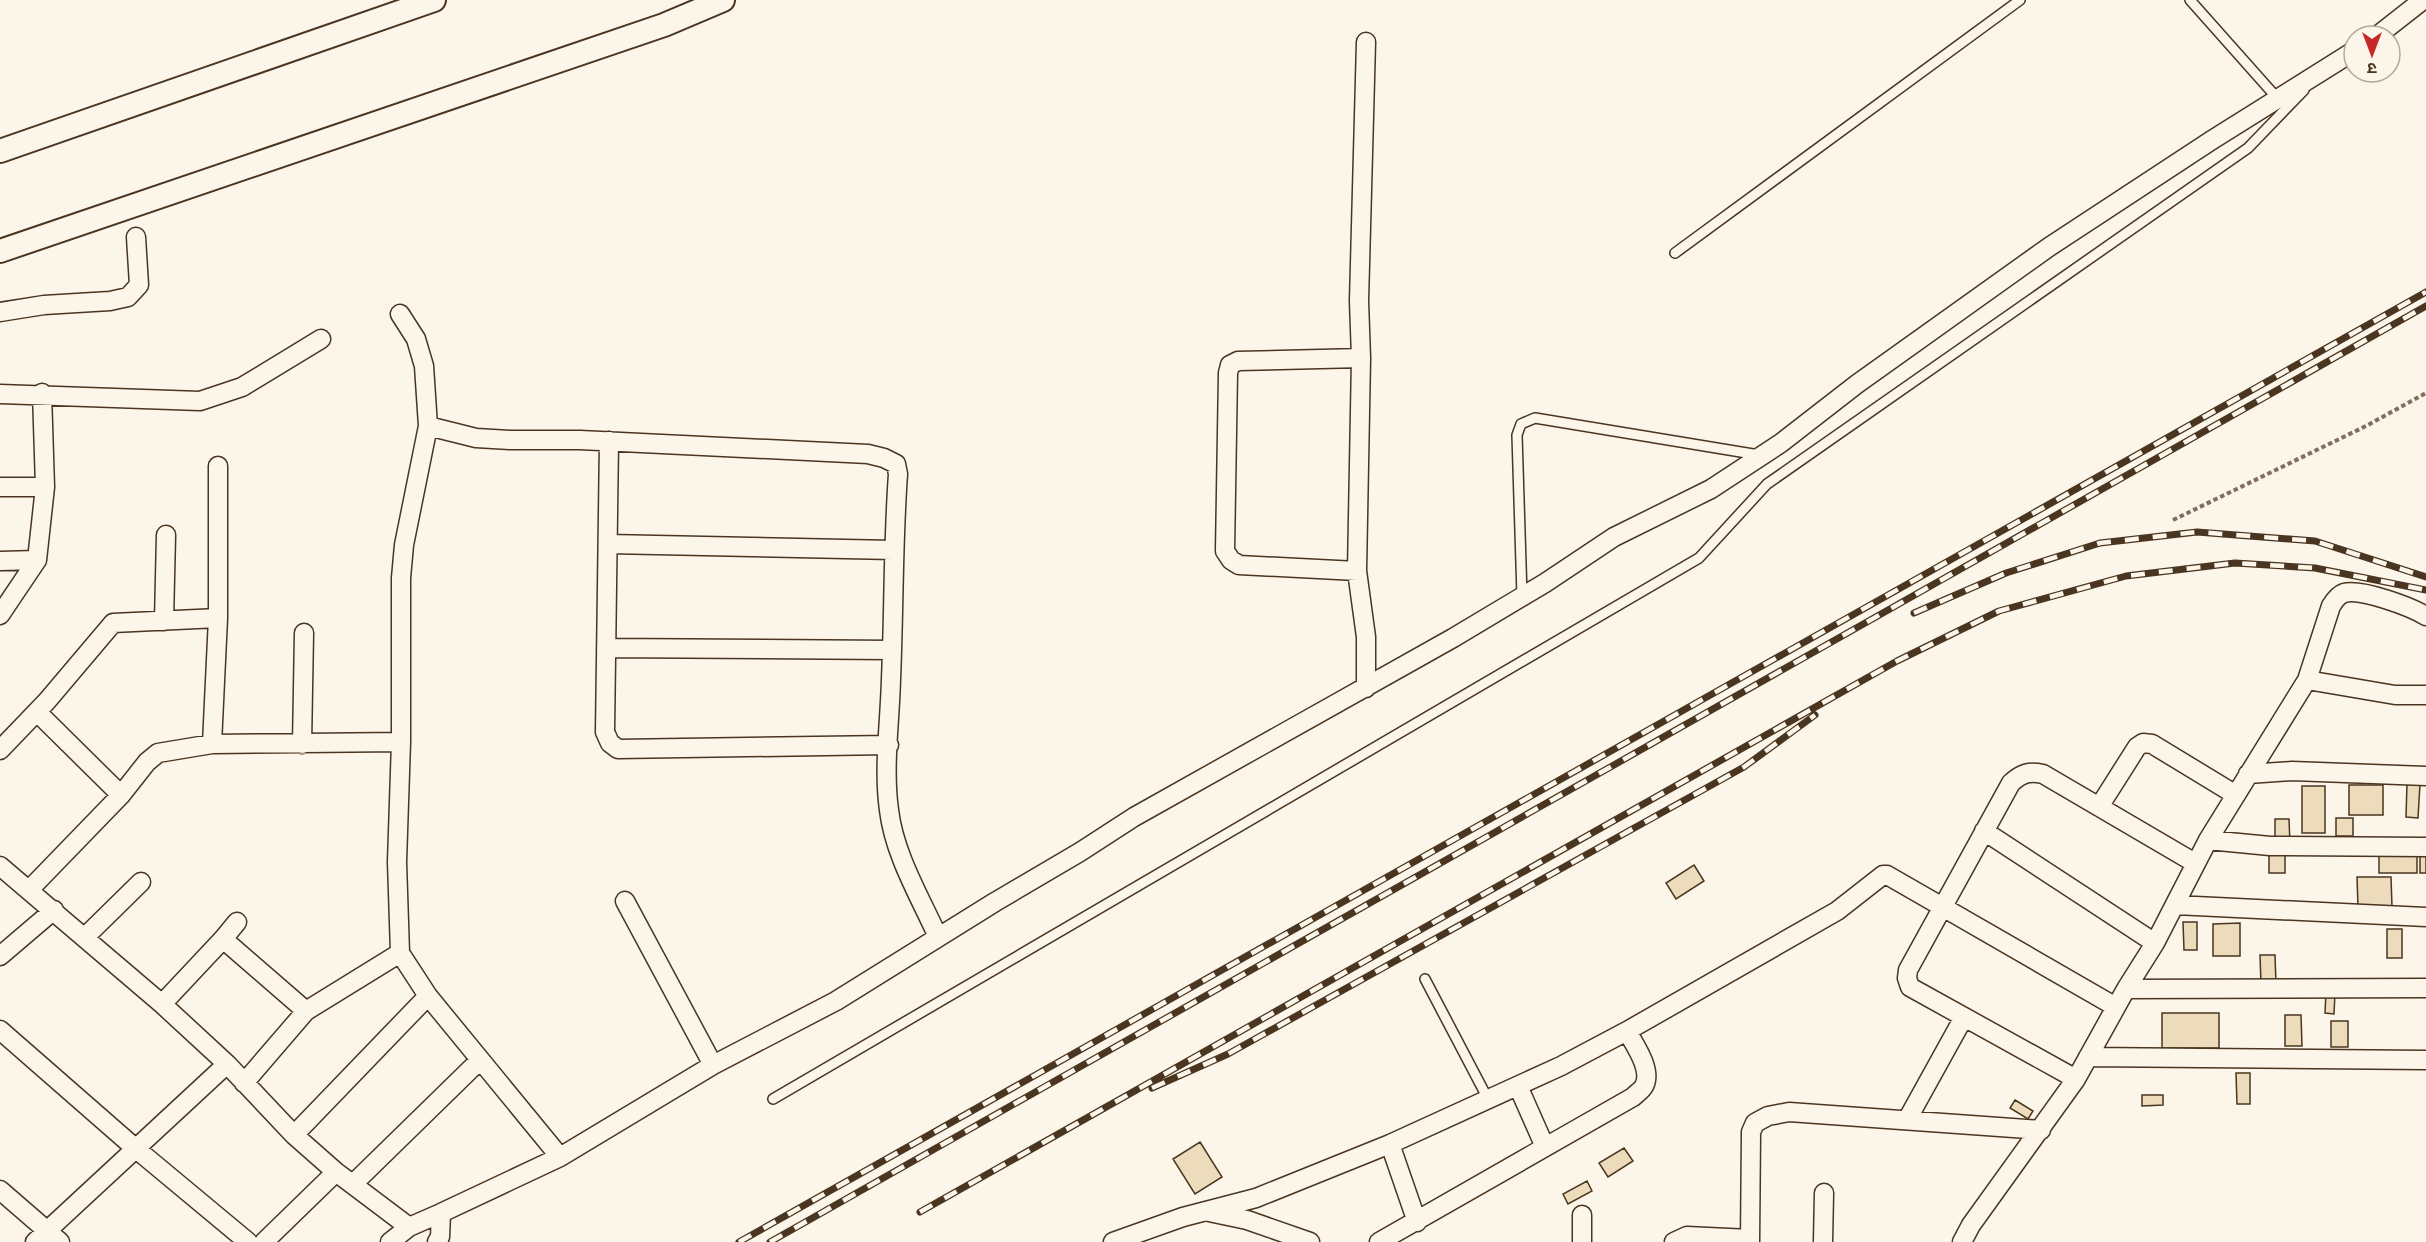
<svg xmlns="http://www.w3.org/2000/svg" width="2426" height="1242" viewBox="0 0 2426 1242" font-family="'Public Sans','Noto Sans Devanagari',sans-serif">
<rect width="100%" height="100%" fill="#fbf6e9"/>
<path fill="#ecdcbc" stroke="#4a3520" stroke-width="1.5" d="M 2407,783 L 2420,784 L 2418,818 L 2406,817 Z
M 2349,785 L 2383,785 L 2383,815 L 2349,815 Z
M 2302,786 L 2325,786 L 2325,833 L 2302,833 Z
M 2336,818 L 2353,818 L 2353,836 L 2336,836 Z
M 2275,819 L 2289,819 L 2290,844 L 2275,844 Z
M 2269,852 L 2285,852 L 2285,873 L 2269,873 Z
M 2379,852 L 2417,852 L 2417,873 L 2379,873 Z
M 2420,854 L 2426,854 L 2426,873 L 2420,873 Z
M 1694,865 L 1704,881 L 1676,899 L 1666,883 Z
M 2357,877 L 2391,877 L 2392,907 L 2358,907 Z
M 2183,922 L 2197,922 L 2197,950 L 2184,950 Z
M 2240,923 L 2240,956 L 2213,956 L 2213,924 Z
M 2387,929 L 2402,929 L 2402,958 L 2387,958 Z
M 2260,955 L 2275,955 L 2276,984 L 2261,985 Z
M 2326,992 L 2335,993 L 2334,1014 L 2325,1013 Z
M 2162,1013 L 2219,1013 L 2219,1048 L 2162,1048 Z
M 2285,1015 L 2301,1015 L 2302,1046 L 2285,1046 Z
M 2331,1021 L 2348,1021 L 2348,1047 L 2331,1047 Z
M 2236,1073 L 2250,1073 L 2250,1104 L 2237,1104 Z
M 2142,1095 L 2163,1095 L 2163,1105 L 2142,1106 Z
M 2015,1100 L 2033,1111 L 2028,1119 L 2010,1108 Z
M 1200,1142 L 1222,1177 L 1195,1194 L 1173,1159 Z
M 1624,1148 L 1633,1161 L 1608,1177 L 1599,1163 Z
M 1587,1181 L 1592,1191 L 1568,1204 L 1563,1194 Z"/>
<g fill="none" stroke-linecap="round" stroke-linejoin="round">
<defs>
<path id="service" d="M 2190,0 L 2278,99
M 1675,253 L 2020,0
M 1522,596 L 1517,435 L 1521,424 L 1535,418 L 1759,455
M 1425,979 L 1488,1099
M 773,1099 L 1699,558 L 1767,484 L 2248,148 L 2304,90"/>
<path id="minor" d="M 2377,36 L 2423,0
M 1366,42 L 1359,301 L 1361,358 L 1357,571 L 1366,637 L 1366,688
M 0,312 L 44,305 L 110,301 L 128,297 L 139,285 L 136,237
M 400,314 L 416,339 L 424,366 L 428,426 L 404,545 L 401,578 L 401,742 L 397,862 L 400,953 L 428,996 L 560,1157
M 0,394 L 200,401 L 242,387 L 321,339
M 428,426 L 476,438 L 510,440 L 580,440 L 868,454 L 884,458 L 896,464 L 898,474 C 893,542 894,610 891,679 C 890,722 883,767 889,810 C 894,854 920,897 938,937
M 609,441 L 605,732 L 610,743 L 618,749 L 889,745
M 0,487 L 45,487
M 608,544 L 893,550
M 37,560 L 45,487 L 42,393
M 0,561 L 37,560 L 0,615
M 1357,571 L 1239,565 L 1231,560 L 1225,551 L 1228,373 L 1230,365 L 1238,361 L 1361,358
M 164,621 L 166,535
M 606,648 L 892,650
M 2307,680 L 2395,695 L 2426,695
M 37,712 L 121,795
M 212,744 L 218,618 L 218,466
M 302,744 L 304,633
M 0,750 L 47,701 L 113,623 L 218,618
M 2248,774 L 2292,771 L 2426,776
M 2099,807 L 2137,747 L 2143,743 L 2152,744 L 2236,795
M 1984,831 L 2155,943
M 2208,840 L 2270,846 L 2426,847
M 0,866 L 162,1004 L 227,1064 L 294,1135 L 336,1172 L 409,1227 L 441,1213
M 29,890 L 121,795 L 147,762 L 158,753 L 212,744 L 401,742
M 625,901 L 713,1065
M 2175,905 L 2426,917
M 85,937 L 141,882
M 223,939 L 306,1011
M 0,956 L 54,910
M 2126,989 L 2426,988
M 162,1004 L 223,939 L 237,922
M 0,1030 L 135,1148 L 248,1242
M 2088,1057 L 2426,1060
M 2076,1079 L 1910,987 L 1907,978 L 1908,970 L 2011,783 C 2022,773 2029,771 2043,774 L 2195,863
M 244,1083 L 306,1011 L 400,953
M 1518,1086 L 1545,1147
M 1907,1120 L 1964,1017
M 294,1135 L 428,996
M 1390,1144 L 1417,1222
M 353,1184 L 480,1060
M 0,1190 L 60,1242
M 1209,1212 L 1247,1220 L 1310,1242
M 1582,1215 L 1582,1242
M 35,1242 L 227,1064
M 264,1242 L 336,1172
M 390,1242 L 409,1227
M 437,1242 L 440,1237 L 441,1213 L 560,1157 L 713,1065 L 836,1001 L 995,902 L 1080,852 L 1134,817 L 1453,638 L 1545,583 L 1614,537 L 1711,489 L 1781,443 L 1857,384 L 2049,247 L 2212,140 L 2354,51
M 1113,1242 L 1183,1217 L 1256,1198 L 1390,1144 L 1561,1066 L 1627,1031 L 1837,911 L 1883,875 L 1887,875 L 2116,1007
M 1379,1242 L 1633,1097 C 1637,1093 1642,1090 1644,1086 C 1653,1070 1634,1044 1627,1031
M 1674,1242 L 1687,1236 L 1750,1239
M 1750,1242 L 1751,1132 L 1755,1123 L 1768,1116 L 1789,1112 L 2041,1130
M 1823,1242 L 1824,1193
M 1962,1242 L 1971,1225 L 2076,1079 L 2126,989 L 2155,943 L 2208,840 L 2307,680 L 2331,606 C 2334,601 2338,595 2344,593 C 2361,588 2411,607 2426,616"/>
<path id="tertiary" d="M 0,151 L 434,0
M 0,251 L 664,25 L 723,0"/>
</defs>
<use href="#service" stroke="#4a3520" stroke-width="12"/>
<use href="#minor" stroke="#4a3520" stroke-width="21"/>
<use href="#tertiary" stroke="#4a3520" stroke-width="26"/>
<path stroke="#7f6f5c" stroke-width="4" stroke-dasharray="4.5 3" stroke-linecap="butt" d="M 2173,520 L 2366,426 L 2426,393"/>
<use href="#service" stroke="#fbf6e9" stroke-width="9"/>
<use href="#minor" stroke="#fbf6e9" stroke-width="18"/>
<use href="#tertiary" stroke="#fbf6e9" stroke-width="22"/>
<defs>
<path id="rail" d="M 1914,613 L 2006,573 L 2100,543 L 2197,532 L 2315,541 L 2426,577
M 1152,1088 L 1228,1054 L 1744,767 L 1815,715
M 920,1212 L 1897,661 L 1999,611 L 2126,576 L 2235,563 L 2315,568 L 2426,590
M 739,1242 L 2426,292
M 770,1242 L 2426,306"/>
</defs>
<use href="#rail" stroke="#4a3520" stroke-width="7"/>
<use href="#rail" stroke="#fbf6e9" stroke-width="4.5" stroke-dasharray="14" stroke-linecap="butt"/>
</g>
<g transform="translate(2372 54) rotate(180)"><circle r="28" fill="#fbf6e9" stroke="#b4a999" stroke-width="1.5"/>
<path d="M0-4.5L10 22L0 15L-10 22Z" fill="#c62828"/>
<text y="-9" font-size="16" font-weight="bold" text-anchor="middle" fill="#4a3520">उ</text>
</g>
</svg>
